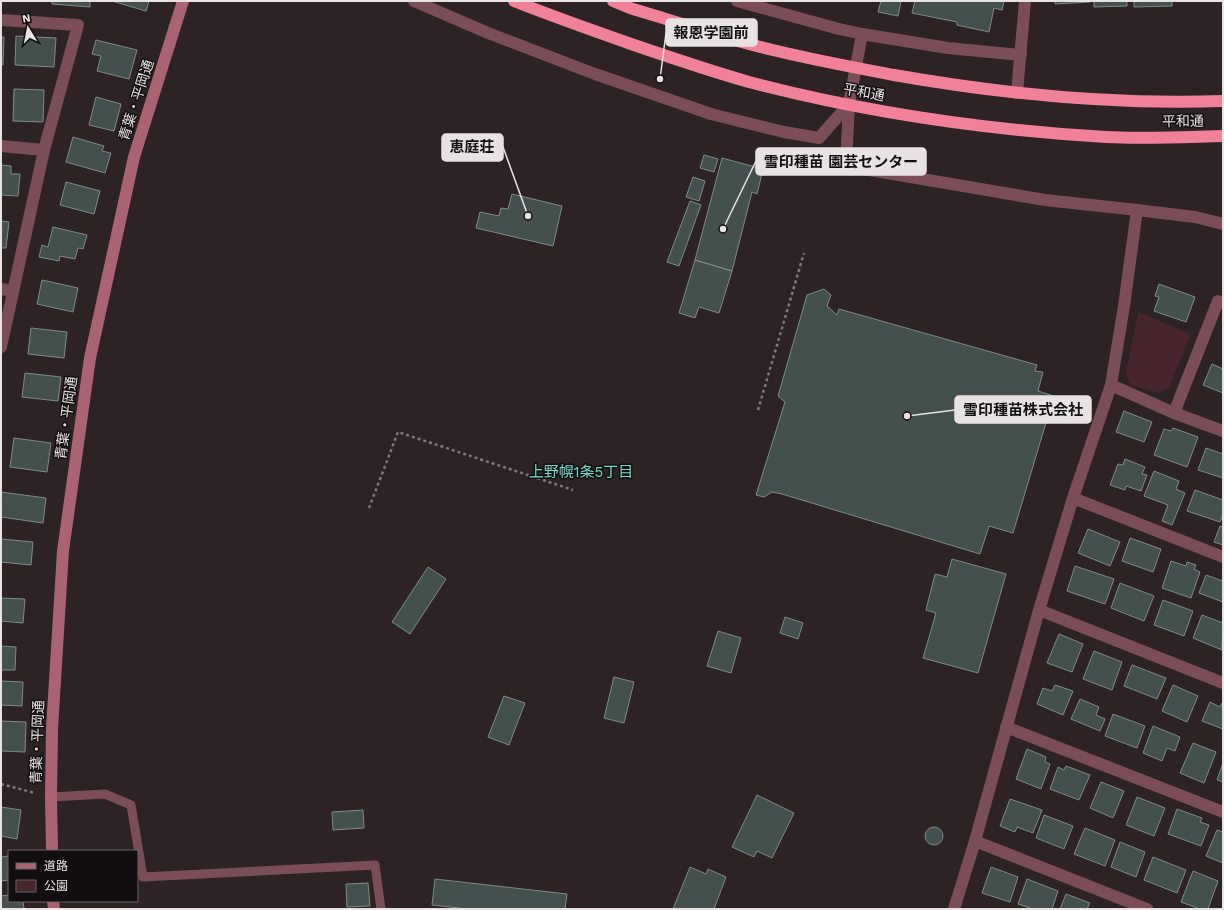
<svg xmlns="http://www.w3.org/2000/svg" width="1224" height="910" viewBox="0 0 1224 910" font-family="'Work Sans','Noto Sans JP',sans-serif">
<rect width="100%" height="100%" fill="#2d2325"/>
<path fill="#46252c" d="M 1138,312 L 1191,334 L 1169,388 L 1159,393 L 1130,385 L 1126,373 Z"/>
<path fill="#44504d" stroke="#7f8b89" d="M 52,1 L 90,1 L 90,7 L 52,4 Z
M 112,1 L 149,1 L 146,11 Z
M 881,1 L 901,1 L 898,16 L 878,12 Z
M 915,1 L 1004,1 L 1002,10 L 994,8 L 989,32 L 957,25 L 957,22 L 912,13 Z
M 1055,1 L 1090,1 L 1090,2 L 1055,4 Z
M 1094,1 L 1127,1 L 1127,6 L 1094,7 Z
M 1134,1 L 1172,1 L 1172,6 L 1134,7 Z
M 16,36 L 56,38 L 54,67 L 15,65 Z
M 1,37 L 4,37 L 3,65 L 1,65 Z
M 96,40 L 137,50 L 129,79 L 97,71 L 101,56 L 92,54 Z
M 14,89 L 44,90 L 43,122 L 13,121 Z
M 96,97 L 121,104 L 114,131 L 89,125 Z
M 73,137 L 104,146 L 102,151 L 111,153 L 105,173 L 66,162 Z
M 704,155 L 718,159 L 714,172 L 700,168 Z
M 722,158 L 763,169 L 757,194 L 752,192 L 732,271 L 695,260 Z
M 1,165 L 11,166 L 11,174 L 20,174 L 18,196 L 1,195 Z
M 693,177 L 705,181 L 699,201 L 686,197 Z
M 66,182 L 100,191 L 94,214 L 60,205 Z
M 512,194 L 562,206 L 553,246 L 476,228 L 480,212 L 499,216 L 501,208 L 508,209 Z
M 690,201 L 701,205 L 679,266 L 667,262 Z
M 1,221 L 9,222 L 6,248 L 1,248 Z
M 53,227 L 87,235 L 83,249 L 78,248 L 75,259 L 60,256 L 59,261 L 39,257 L 42,245 L 48,247 Z
M 695,260 L 732,271 L 719,313 L 699,307 L 695,318 L 679,313 Z
M 42,280 L 78,288 L 73,312 L 37,304 Z
M 1159,284 L 1195,297 L 1186,322 L 1154,311 L 1159,297 L 1155,296 Z
M 824,289 L 831,295 L 827,306 L 837,315 L 839,309 L 1037,365 L 1035,371 L 1043,372 L 1038,391 L 1054,396 L 1013,533 L 989,526 L 980,554 L 782,494 L 772,492 L 764,497 L 756,495 L 785,402 L 778,396 L 807,295 Z
M 31,328 L 67,332 L 64,358 L 28,354 Z
M 1212,364 L 1223,369 L 1223,393 L 1203,385 Z
M 25,373 L 61,377 L 58,401 L 22,397 Z
M 1124,411 L 1152,422 L 1144,442 L 1116,432 Z
M 1173,428 L 1198,437 L 1187,467 L 1154,455 L 1164,429 L 1171,431 Z
M 14,438 L 51,443 L 47,472 L 10,467 Z
M 1206,448 L 1223,454 L 1223,478 L 1198,470 Z
M 1125,459 L 1145,467 L 1142,474 L 1147,475 L 1141,491 L 1126,486 L 1125,490 L 1110,485 L 1118,464 L 1123,465 Z
M 1154,471 L 1179,481 L 1176,489 L 1185,493 L 1172,525 L 1162,521 L 1168,505 L 1144,496 Z
M 1195,490 L 1223,500 L 1223,514 L 1220,522 L 1187,511 Z
M 1,492 L 46,498 L 43,523 L 1,517 L 2,508 L 1,507 Z
M 1220,526 L 1223,527 L 1223,545 L 1214,542 Z
M 1088,529 L 1120,542 L 1110,566 L 1078,553 Z
M 1130,538 L 1161,549 L 1153,572 L 1122,561 Z
M 1,539 L 33,542 L 31,565 L 1,562 Z
M 952,559 L 1006,574 L 978,673 L 923,658 L 936,613 L 926,610 L 935,574 L 947,577 Z
M 1171,561 L 1186,566 L 1187,562 L 1196,565 L 1194,569 L 1200,572 L 1191,598 L 1162,588 Z
M 1075,566 L 1114,579 L 1105,604 L 1067,591 Z
M 428,567 L 446,579 L 410,634 L 392,622 Z
M 1206,575 L 1223,581 L 1223,602 L 1199,593 Z
M 1120,583 L 1154,596 L 1144,621 L 1111,608 Z
M 1,598 L 25,599 L 23,623 L 1,621 Z
M 1163,600 L 1193,611 L 1184,636 L 1154,625 Z
M 1202,615 L 1223,623 L 1222,650 L 1193,638 Z
M 785,617 L 803,623 L 798,639 L 780,633 Z
M 718,631 L 741,638 L 731,673 L 707,666 Z
M 1059,634 L 1083,644 L 1072,672 L 1047,663 Z
M 1,646 L 16,647 L 15,670 L 1,670 Z
M 1094,651 L 1122,662 L 1112,690 L 1083,679 Z
M 1132,665 L 1166,678 L 1157,699 L 1124,686 Z
M 614,677 L 634,682 L 624,723 L 604,718 Z
M 1,681 L 23,682 L 22,706 L 1,705 Z
M 1055,685 L 1073,691 L 1063,715 L 1037,704 L 1043,688 L 1052,691 Z
M 1173,685 L 1198,696 L 1187,722 L 1162,711 Z
M 504,696 L 525,703 L 509,745 L 488,737 Z
M 1080,699 L 1099,707 L 1096,715 L 1105,719 L 1100,731 L 1071,719 Z
M 1210,702 L 1220,707 L 1222,703 L 1223,703 L 1223,729 L 1202,721 Z
M 1113,714 L 1145,726 L 1137,748 L 1105,736 Z
M 1,721 L 26,722 L 25,752 L 1,751 Z
M 1153,726 L 1180,737 L 1175,751 L 1167,748 L 1162,761 L 1143,753 Z
M 1193,743 L 1216,752 L 1204,783 L 1180,773 Z
M 1027,749 L 1046,757 L 1045,762 L 1050,764 L 1041,789 L 1016,779 Z
M 1223,763 L 1223,782 L 1217,780 Z
M 1066,766 L 1090,775 L 1079,800 L 1050,789 L 1058,767 L 1064,770 Z
M 1101,782 L 1124,791 L 1113,818 L 1090,808 Z
M 757,795 L 794,813 L 772,858 L 757,851 L 754,857 L 732,847 Z
M 1137,797 L 1165,808 L 1154,836 L 1126,825 Z
M 1010,799 L 1042,810 L 1033,833 L 1017,827 L 1015,832 L 1000,826 Z
M 1,807 L 21,810 L 17,839 L 1,836 Z
M 1177,809 L 1202,818 L 1200,822 L 1209,825 L 1201,846 L 1168,834 Z
M 363,810 L 364,828 L 333,830 L 332,812 Z
M 1044,815 L 1073,826 L 1064,849 L 1036,838 Z
M925 836a9 9 0 1 1 18 0a9 9 0 1 1-18 0Z
M 1085,828 L 1115,840 L 1105,866 L 1074,854 Z
M 1217,830 L 1223,832 L 1223,863 L 1206,856 Z
M 1120,842 L 1145,852 L 1136,877 L 1111,867 Z
M 9,856 L 9,880 L 1,881 L 1,857 Z
M 1153,857 L 1186,870 L 1177,893 L 1144,880 Z
M 690,867 L 706,874 L 708,869 L 726,877 L 714,909 L 673,909 Z
M 991,867 L 1018,877 L 1010,902 L 982,893 Z
M 1193,871 L 1218,881 L 1208,909 L 1200,909 L 1181,902 Z
M 435,879 L 567,894 L 565,909 L 468,909 L 432,905 Z
M 1027,879 L 1058,891 L 1052,909 L 1033,909 L 1018,904 Z
M 368,883 L 370,906 L 347,907 L 346,884 Z
M 1066,894 L 1090,903 L 1087,909 L 1060,909 Z
M 9,895 L 9,901 L 23,901 L 24,909 L 1,909 L 1,896 Z"/>
<g fill="none" stroke-linecap="round" stroke-linejoin="round">
<path stroke="#807879" stroke-width="2.5" stroke-dasharray="3 3" stroke-linecap="butt" d="M 758,410 L 804,253
M 369,508 L 398,432 L 573,490
M 1,784 L 35,793"/>
<path stroke="#7b4e57" stroke-width="9" d="M 51,797 L 105,794 L 131,805 L 143,877 L 375,865 L 381,909"/>
<path stroke="#7b4e57" stroke-width="12" d="M 414,1 L 488,33 L 595,74 L 711,114 L 784,132 L 819,138 L 849,104
M 737,1 L 839,29 L 862,34 L 948,48 L 1021,55
M 1,20 L 78,25 L 44,150 L 1,347
M 862,34 L 849,104 L 846,166 L 1045,200 L 1137,210 L 1124,306 L 1111,385 L 1073,498 L 1039,610 L 975,841 L 954,909
M 1017,93 L 1025,1
M 1,146 L 44,150
M 1137,210 L 1195,217 L 1223,224
M 1,289 L 13,291
M 1111,385 L 1174,413 L 1223,431
M 1174,413 L 1218,301 L 1223,303
M 1073,498 L 1223,557
M 1039,610 L 1223,683
M 1006,727 L 1223,812
M 975,841 L 1147,909"/>
<path stroke="#aa6372" stroke-width="12" d="M 52,851 L 51,797 L 52,729 L 63,551 L 90,358 L 134,157 L 183,1
M 53,901 L 54,909"/>
<path stroke="#f08199" stroke-width="12" d="M 514,1 C 554,17 594,31 634,45 C 672,58 710,71 749,82 C 864,112 987,130 1106,137 C 1145,139 1184,137 1223,136
M 613,1 L 630,8 C 670,20 709,33 749,44 C 797,57 846,66 894,75 C 1002,94 1113,105 1223,101"/>
</g>
<g text-anchor="middle" stroke-width="3" stroke-linejoin="round" paint-order="stroke">
<g font-size="14" fill="#e8e2e3" stroke="#120e0f">
<text transform="translate(864 92) rotate(10)" y="5">平和通</text>
<text transform="translate(136 100) rotate(-72)" y="5">青葉・平岡通</text>
<text transform="translate(1183 121) rotate(-1)" y="5">平和通</text>
<text transform="translate(66 418) rotate(-82)" y="5">青葉・平岡通</text>
<text transform="translate(37 742) rotate(-88)" y="5">青葉・平岡通</text>
</g>
<g font-size="15" fill="#74dbca" stroke="#120e0f">
<text x="581" y="477">上野幌1条5丁目</text>
</g>
</g>
<path fill="none" stroke="#e8e2e3" stroke-width="1.5" d="M660 79L666 33M528 216L503 147M723 229L756 161M907 416L955 410"/>
<g fill="#e8e2e3" stroke="#120e0f" stroke-width="1.5">
<circle cx="660" cy="79" r="4"/>
<circle cx="528" cy="216" r="4"/>
<circle cx="723" cy="229" r="4"/>
<circle cx="907" cy="416" r="4"/>
</g>
<g fill="#e8e2e3" stroke="#e8e2e3" stroke-width="1.5">
<rect x="666" y="19" width="91" height="27" rx="4"/>
<rect x="442" y="134" width="61" height="27" rx="4"/>
<rect x="756" y="148" width="170" height="27" rx="4"/>
<rect x="955" y="396" width="136" height="27" rx="4"/>
</g>
<g font-size="15" text-anchor="middle" font-weight="bold" fill="#111">
<text x="711" y="38">報恩学園前</text>
<text x="472" y="152">恵庭荘</text>
<text x="841" y="167">雪印種苗 園芸センター</text>
<text x="1023" y="415">雪印種苗株式会社</text>
</g>
<rect width="1224" height="910" fill="none" stroke="#e8e2e3" stroke-width="4"/>
<rect x="8" y="850" width="130" height="52" fill="#120e0f" stroke="#686364"/>
<rect x="16" y="863" width="20" height="6" fill="#aa6372" stroke="#686364"/>
<text x="44" y="870" font-size="12" fill="#e8e2e3">道路</text>
<rect x="16" y="880" width="20" height="12" fill="#46252c" stroke="#686364"/>
<text x="44" y="890" font-size="12" fill="#e8e2e3">公園</text>
<g transform="translate(28 28) rotate(350)" stroke="#120e0f" stroke-width="3" paint-order="stroke">
<path d="M0-3L7 15L0 10L-7 15Z" fill="#e8e2e3"/>
<text y="-6" font-size="11" font-weight="bold" text-anchor="middle" fill="#e8e2e3">N</text>
</g>
</svg>
